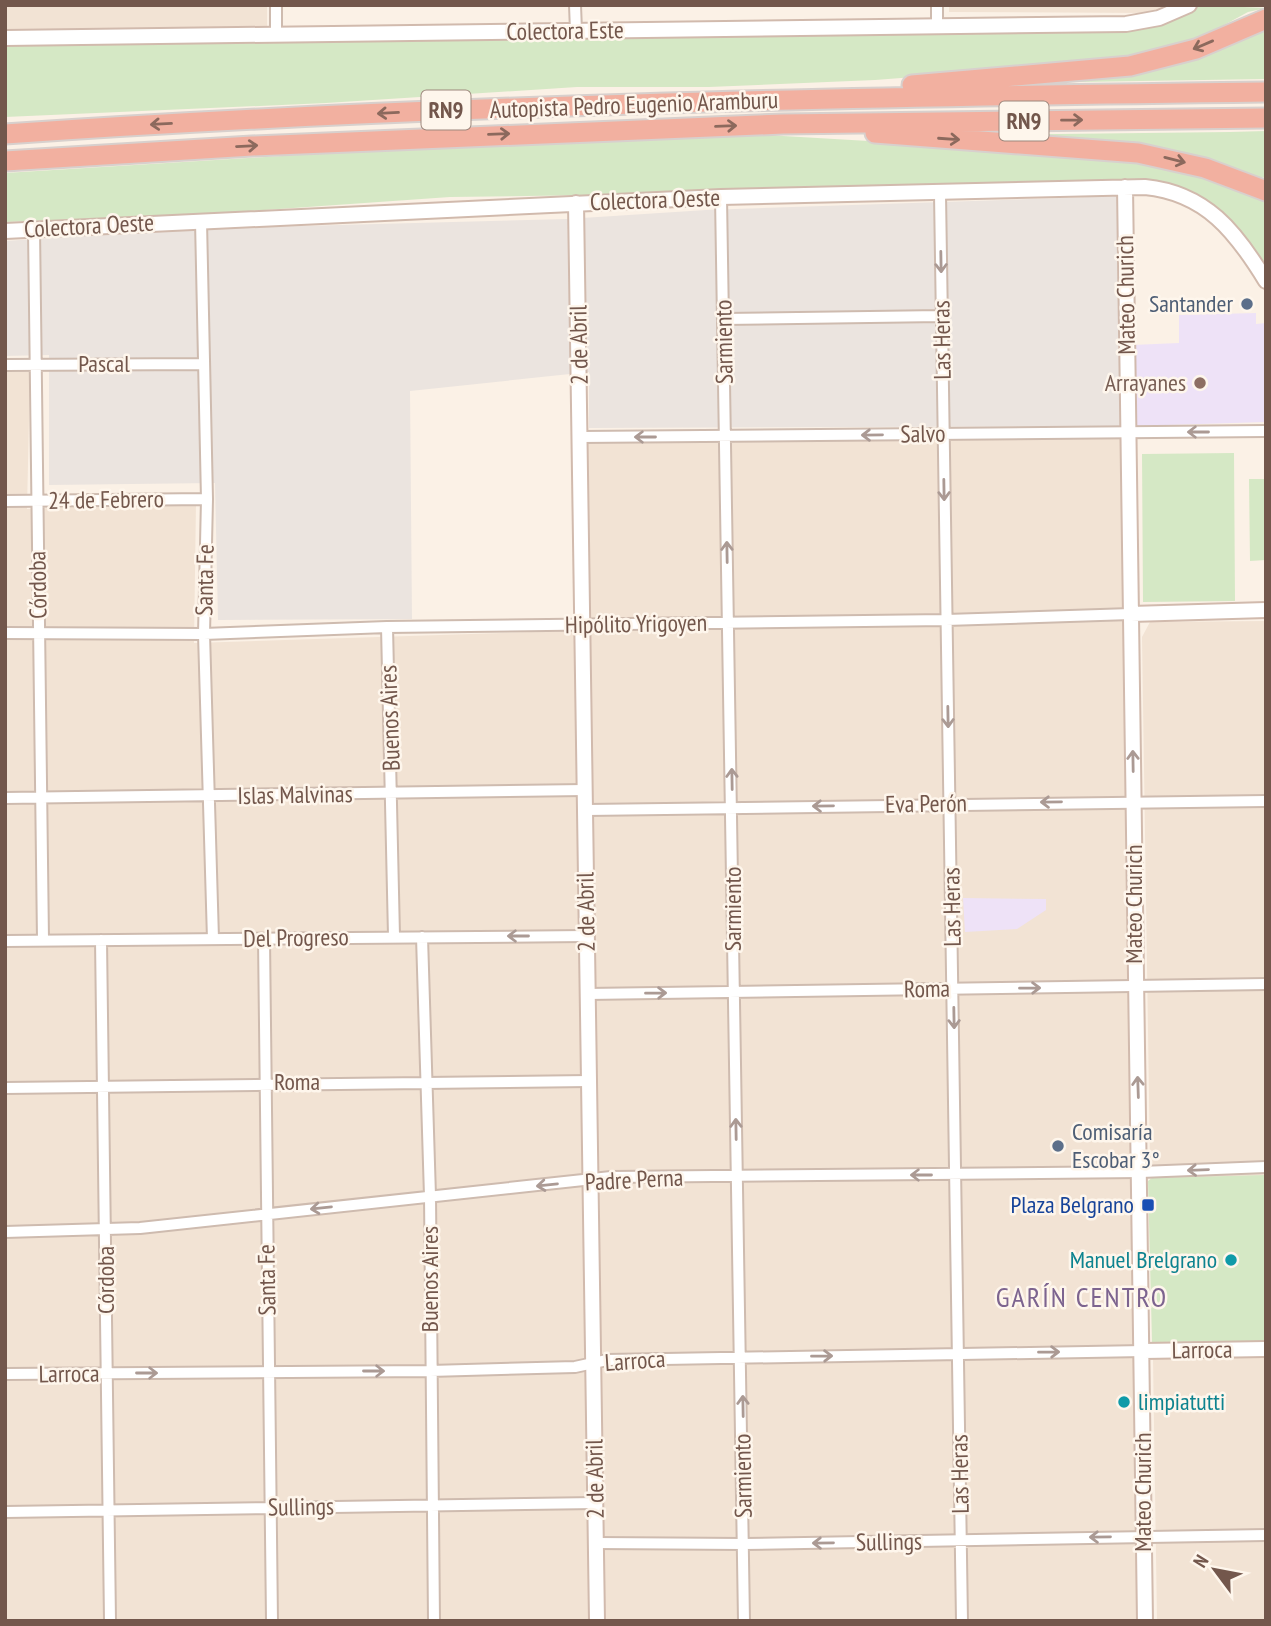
<svg xmlns="http://www.w3.org/2000/svg" width="1271" height="1626" viewBox="0 0 1271 1626" font-family="'PT Sans Narrow',sans-serif">
<rect width="100%" height="100%" fill="#fbf1e6"/>
<path fill="#f2e3d4" d="M 5,5 L 267,5 L 267,27 L 5,31 Z
M 949,5 L 1170,5 L 1150,13 L 949,12 Z
M 5,372 L 30,372 L 27,509 L 196,502 L 194,643 L 590,630 L 585,441 L 1123,438 L 1128,980 L 1138,1344 L 1140,1621 L 5,1621 Z
M 1266,621 L 1266,1621 L 1157,1621 L 1142,637 L 1150,622 Z"/>
<path fill="#ebe4df" d="M 1119,196 L 1123,426 L 589,428 L 589,372 L 410,391 L 412,619 L 218,620 L 215,483 L 49,485 L 49,355 L 5,356 L 5,241 L 193,229 L 567,219 L 706,210 Z"/>
<path fill="#eee2f7" d="M 1256,313 L 1256,324 L 1266,323 L 1266,422 L 1134,426 L 1132,345 L 1179,343 L 1179,315 Z
M 963,898 L 1046,899 L 1046,910 L 1017,929 L 965,932 Z"/>
<path fill="#d5e8c5" d="M 1199,5 L 1266,8 L 1248,12 L 1204,36 L 1172,47 L 1131,59 L 1071,65 L 875,80 L 709,87 L 577,87 L 326,103 L 5,117 L 5,46 L 1098,29 C 1135,28 1169,29 1199,5 Z
M 1266,27 L 1266,79 L 1014,83 Z
M 1266,131 L 1266,178 L 973,135 L 1230,132 Z
M 766,135 L 1106,155 L 1225,181 L 1255,198 L 1266,200 L 1266,266 C 1236,222 1199,184 1144,179 L 820,192 L 450,197 L 207,214 L 5,222 L 5,173 L 346,152 Z
M 1234,453 L 1235,601 L 1143,602 L 1142,454 Z
M 1249,479 L 1266,479 L 1266,560 L 1250,561 Z
M 1266,1175 L 1266,1341 L 1152,1342 L 1148,1181 L 1152,1178 Z"/>
<g fill="none" stroke-linecap="round" stroke-linejoin="round">
<defs>
<path id="street" d="M 276,5 L 276,36
M 575,5 L 576,31
M 937,5 L 937,25
M 940,194 L 962,1621
M 721,197 L 744,1621
M 201,221 L 207,499 L 204,634 L 213,939
M 34,229 L 43,940
M 723,319 L 941,316
M 5,365 L 204,364
M 580,437 L 1266,431
M 5,501 L 207,499
M 387,627 L 394,936
M 5,633 L 204,634 L 387,627 L 946,620 L 1131,614
M 5,798 L 585,790
M 586,810 L 1266,801
M 422,937 L 430,1196 L 434,1621
M 264,939 L 272,1621
M 101,940 L 110,1621
M 5,941 L 586,936
M 587,994 L 1266,984
M 5,1088 L 589,1081
M 5,1232 L 140,1228 L 611,1177 L 1141,1172 L 1266,1167
M 5,1374 L 430,1371 L 575,1367 L 607,1360 L 1144,1351
M 5,1512 L 596,1503
M 596,1543 L 744,1544 L 1266,1535"/>
<path id="secondary" d="M 5,38 L 1126,24 L 1159,18 L 1189,5
M 1125,187 L 1145,1621
M 576,203 L 597,1621
M 5,231 L 721,197 L 1145,187 C 1206,193 1236,232 1266,281
M 1131,614 L 1266,610
M 1144,1351 L 1266,1349"/>
<path id="highway" d="M 912,85 L 1130,66 L 1196,49 L 1266,19
M 875,133 L 1138,153 L 1205,168 L 1266,191
M 5,134 C 425,105 845,97 1266,92
M 5,161 L 252,146 L 783,124 L 1266,118"/>
</defs>
<use href="#street" stroke="#cebbaf" stroke-width="14"/>
<use href="#secondary" stroke="#d1baad" stroke-width="18"/>
<use href="#highway" stroke="#d8d0cd" stroke-width="23"/>
<use href="#street" stroke="#fff" stroke-width="10"/>
<use href="#secondary" stroke="#fff" stroke-width="14"/>
<use href="#highway" stroke="#f2b0a0" stroke-width="19"/>
</g>
<defs><path id="oneway-shaft" d="M-6 0H5M1.5-3L5.5 0L1.5 3" fill="none" stroke-width="1.6" stroke-linecap="round" stroke-linejoin="round" transform="scale(1.75)"/></defs>
<g stroke="#8c695d">
<use href="#oneway-shaft" transform="translate(1203 45) rotate(157)"/>
<use href="#oneway-shaft" transform="translate(388 113) rotate(177)"/>
<use href="#oneway-shaft" transform="translate(1072 120) rotate(-1)"/>
<use href="#oneway-shaft" transform="translate(161 124) rotate(177)"/>
<use href="#oneway-shaft" transform="translate(726 126) rotate(-2)"/>
<use href="#oneway-shaft" transform="translate(499 134) rotate(-2)"/>
<use href="#oneway-shaft" transform="translate(949 139) rotate(4)"/>
<use href="#oneway-shaft" transform="translate(247 146) rotate(-3)"/>
<use href="#oneway-shaft" transform="translate(1175 160) rotate(14)"/>
</g>
<g stroke="#ab9a94">
<use href="#oneway-shaft" transform="translate(941 262) rotate(89)"/>
<use href="#oneway-shaft" transform="translate(1198 432) rotate(180)"/>
<use href="#oneway-shaft" transform="translate(872 435) rotate(179)"/>
<use href="#oneway-shaft" transform="translate(645 437) rotate(180)"/>
<use href="#oneway-shaft" transform="translate(944 490) rotate(89)"/>
<use href="#oneway-shaft" transform="translate(727 552) rotate(-91)"/>
<use href="#oneway-shaft" transform="translate(948 717) rotate(89)"/>
<use href="#oneway-shaft" transform="translate(1133 761) rotate(-91)"/>
<use href="#oneway-shaft" transform="translate(732 779) rotate(-91)"/>
<use href="#oneway-shaft" transform="translate(1051 802) rotate(179)"/>
<use href="#oneway-shaft" transform="translate(823 806) rotate(179)"/>
<use href="#oneway-shaft" transform="translate(518 936) rotate(180)"/>
<use href="#oneway-shaft" transform="translate(1030 988) rotate(-1)"/>
<use href="#oneway-shaft" transform="translate(656 993) rotate(-1)"/>
<use href="#oneway-shaft" transform="translate(954 1018) rotate(89)"/>
<use href="#oneway-shaft" transform="translate(1138 1087) rotate(-92)"/>
<use href="#oneway-shaft" transform="translate(736 1129) rotate(-91)"/>
<use href="#oneway-shaft" transform="translate(1198 1170) rotate(178)"/>
<use href="#oneway-shaft" transform="translate(921 1175) rotate(-180)"/>
<use href="#oneway-shaft" transform="translate(547 1185) rotate(174)"/>
<use href="#oneway-shaft" transform="translate(321 1208) rotate(174)"/>
<use href="#oneway-shaft" transform="translate(1049 1352) rotate(-1)"/>
<use href="#oneway-shaft" transform="translate(822 1356) rotate(-1)"/>
<use href="#oneway-shaft" transform="translate(374 1371)"/>
<use href="#oneway-shaft" transform="translate(147 1373)"/>
<use href="#oneway-shaft" transform="translate(743 1406) rotate(-91)"/>
<use href="#oneway-shaft" transform="translate(1100 1537) rotate(179)"/>
<use href="#oneway-shaft" transform="translate(823 1543) rotate(179)"/>
</g>
<g fill="#5c6f8a" stroke="#fef6ec" stroke-width="2.5">
<circle cx="1247" cy="304" r="7"/>
<circle cx="1058" cy="1146" r="7"/>
</g>
<circle fill="#8d6e63" stroke="#fef6ec" stroke-width="2.5" cx="1200" cy="383" r="7"/>
<rect fill="#1a4fb4" stroke="#fef6ec" stroke-width="2.5" x="1141" y="1198" width="14" height="14" rx="3.5"/>
<g fill="#0f9aa8" stroke="#fef6ec" stroke-width="2.5">
<circle cx="1231" cy="1260" r="7"/>
<circle cx="1124" cy="1402" r="7"/>
</g>
<g text-anchor="middle" stroke-width="5" stroke-linejoin="round" paint-order="stroke">
<g fill="#fef6ec" stroke="#9d877c" stroke-width="2">
<rect x="421.5" y="90.5" width="49" height="39" rx="5"/>
<rect x="999.5" y="101.5" width="49" height="39" rx="5"/>
</g>
<g font-size="23" font-weight="bold" fill="#73574c">
<text x="446" y="118">RN9</text>
<text x="1024" y="129">RN9</text>
</g>
<g font-size="24" fill="#73574c" stroke="#fef6ec">
<text transform="translate(565 31) rotate(-1)" y="8">Colectora Este</text>
<text transform="translate(634 105) rotate(-2)" y="8">Autopista Pedro Eugenio Aramburu</text>
<text transform="translate(655 200) rotate(-2)" y="8">Colectora Oeste</text>
<text transform="translate(89 226) rotate(-3)" y="8">Colectora Oeste</text>
<text transform="translate(1126 295) rotate(-91)" y="8">Mateo Churich</text>
<text transform="translate(942 340) rotate(-91)" y="8">Las Heras</text>
<text transform="translate(724 342) rotate(-91)" y="8">Sarmiento</text>
<text transform="translate(579 345) rotate(-91)" y="8">2 de Abril</text>
<text x="104" y="372">Pascal</text>
<text transform="translate(923 434) rotate(-1)" y="8">Salvo</text>
<text transform="translate(106 500) rotate(-1)" y="8">24 de Febrero</text>
<text transform="translate(205 580) rotate(-89)" y="8">Santa Fe</text>
<text transform="translate(38 585) rotate(-91)" y="8">Córdoba</text>
<text transform="translate(636 624) rotate(-1)" y="8">Hipólito Yrigoyen</text>
<text transform="translate(390 718) rotate(-92)" y="8">Buenos Aires</text>
<text transform="translate(295 795) rotate(-1)" y="8">Islas Malvinas</text>
<text transform="translate(926 804) rotate(-1)" y="8">Eva Perón</text>
<text transform="translate(1134 904) rotate(-90)" y="8">Mateo Churich</text>
<text transform="translate(952 907) rotate(-91)" y="8">Las Heras</text>
<text transform="translate(733 909) rotate(-90)" y="8">Sarmiento</text>
<text transform="translate(586 912) rotate(-91)" y="8">2 de Abril</text>
<text transform="translate(296 938) rotate(-1)" y="8">Del Progreso</text>
<text transform="translate(927 989) rotate(-1)" y="8">Roma</text>
<text x="297" y="1090">Roma</text>
<text transform="translate(634 1180) rotate(-3)" y="8">Padre Perna</text>
<text transform="translate(430 1279) rotate(-90)" y="8">Buenos Aires</text>
<text transform="translate(106 1280) rotate(-90)" y="8">Córdoba</text>
<text transform="translate(267 1280) rotate(-91)" y="8">Santa Fe</text>
<text transform="translate(1202 1350) rotate(-1)" y="8">Larroca</text>
<text transform="translate(635 1361) rotate(-4)" y="8">Larroca</text>
<text transform="translate(69 1374) rotate(-1)" y="8">Larroca</text>
<text transform="translate(960 1474) rotate(-91)" y="8">Las Heras</text>
<text transform="translate(743 1476) rotate(-91)" y="8">Sarmiento</text>
<text transform="translate(595 1479) rotate(-91)" y="8">2 de Abril</text>
<text transform="translate(1143 1492) rotate(-90)" y="8">Mateo Churich</text>
<text transform="translate(301 1507) rotate(-1)" y="8">Sullings</text>
<text transform="translate(889 1542) rotate(-1)" y="8">Sullings</text>
</g>
<g font-size="24" fill="#4e5e75" stroke="#fef6ec" text-anchor="end">
<text x="1233" y="312">Santander</text>
<text x="1072" y="1140" text-anchor="start">Comisaría<tspan x="1072" dy="28">Escobar 3°</tspan></text>
</g>
<g font-size="24" fill="#785e54" stroke="#fef6ec" text-anchor="end">
<text x="1186" y="391">Arrayanes</text>
</g>
<g font-size="24" fill="#164399" stroke="#fef6ec" text-anchor="end">
<text x="1134" y="1213">Plaza Belgrano</text>
</g>
<g font-size="24" fill="#0d838f" stroke="#fef6ec" text-anchor="end">
<text x="1217" y="1268">Manuel Brelgrano</text>
<text x="1138" y="1410" text-anchor="start">limpiatutti</text>
</g>
<g font-size="28" letter-spacing="2" fill="#7d648f" stroke="#fef6ec">
<text x="1082" y="1307">GARÍN CENTRO</text>
</g>
</g>
<rect width="1271" height="1626" fill="none" stroke="#73574c" stroke-width="14"/>
<g transform="translate(1215 1570) rotate(302)" stroke="#fef6ec" stroke-width="5" paint-order="stroke">
<path d="M0-5L12 26L0 18L-12 26Z" fill="#73574c"/>
<text y="-10" font-size="19" font-weight="bold" text-anchor="middle" fill="#73574c">N</text>
</g>
</svg>
